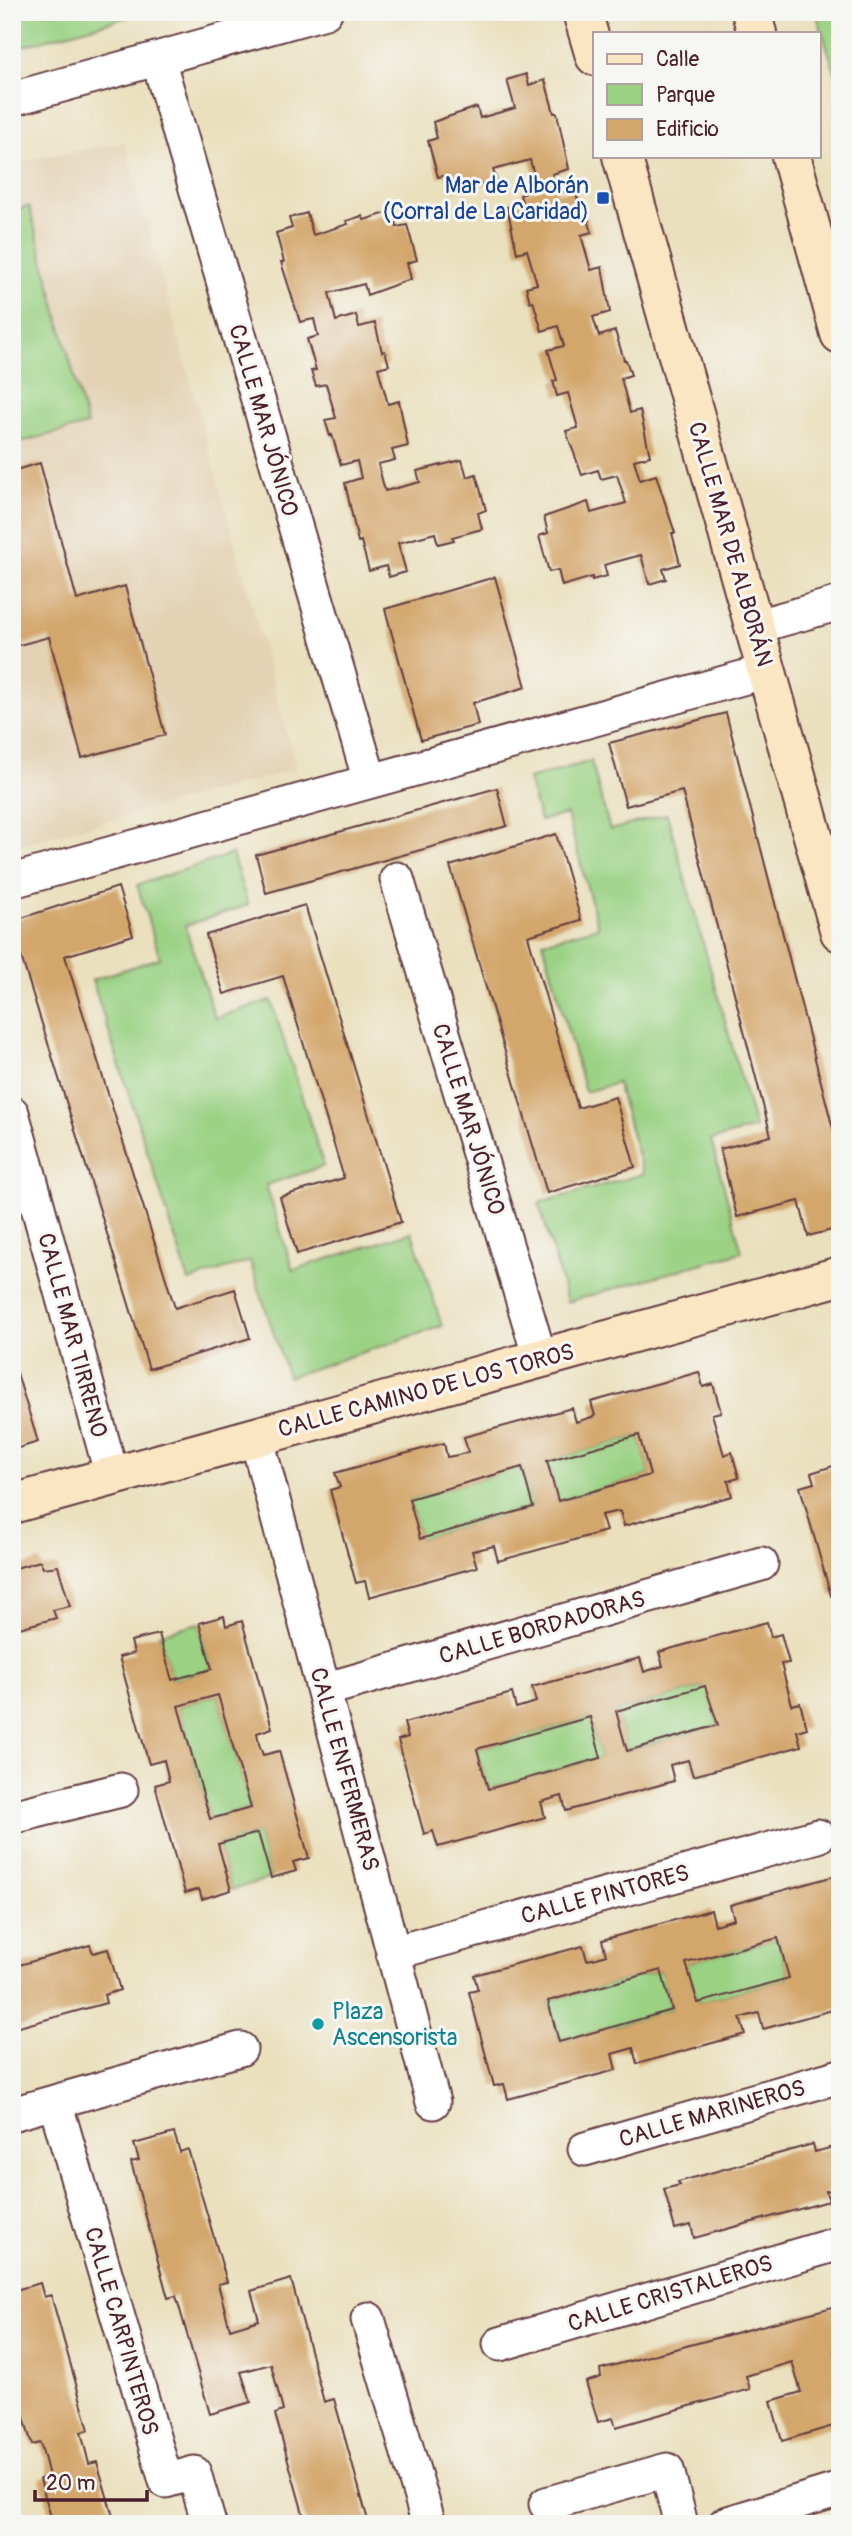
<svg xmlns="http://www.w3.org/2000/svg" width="852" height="2536" viewBox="0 0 852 2536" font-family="Pangolin,sans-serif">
<rect width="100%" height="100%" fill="#f6f6f2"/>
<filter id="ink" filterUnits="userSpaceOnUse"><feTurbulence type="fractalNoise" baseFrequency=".0143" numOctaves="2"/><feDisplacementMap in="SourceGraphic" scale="14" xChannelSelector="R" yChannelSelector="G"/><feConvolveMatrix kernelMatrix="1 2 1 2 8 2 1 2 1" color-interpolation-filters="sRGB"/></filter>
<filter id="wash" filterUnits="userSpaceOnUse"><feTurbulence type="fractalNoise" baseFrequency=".00686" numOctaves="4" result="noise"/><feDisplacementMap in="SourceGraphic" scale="28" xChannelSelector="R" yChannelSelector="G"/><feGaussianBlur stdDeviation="1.57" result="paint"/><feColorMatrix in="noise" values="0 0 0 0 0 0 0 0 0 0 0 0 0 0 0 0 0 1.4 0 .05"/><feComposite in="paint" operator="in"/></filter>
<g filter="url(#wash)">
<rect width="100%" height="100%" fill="#eae0be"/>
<path fill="#e3d2b4" d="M 125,142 L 297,769 L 12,847 L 12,163 Z"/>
<path fill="#9ad183" stroke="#727857" stroke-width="2" d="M 12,12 L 146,12 L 12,49 Z
M 816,12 L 840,12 L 840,88 Z
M 29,206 L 87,425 L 12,444 L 12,211 Z
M 591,761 L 610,830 L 667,814 L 755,1128 L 711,1140 L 742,1252 L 567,1302 L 539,1203 L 643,1174 L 617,1083 L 585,1092 L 543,942 L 598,927 L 567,814 L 540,821 L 528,779 Z
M 232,854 L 248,905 L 185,926 L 215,1018 L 271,1000 L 324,1166 L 266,1185 L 293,1270 L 412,1232 L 442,1326 L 288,1377 L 250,1261 L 189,1281 L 92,980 L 160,958 L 137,885 Z
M 639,1435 L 650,1475 L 558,1501 L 547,1461 Z
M 522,1467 L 533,1507 L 420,1539 L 409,1499 Z
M 199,1623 L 212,1669 L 172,1680 L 159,1634 Z
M 707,1686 L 718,1725 L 627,1751 L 616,1711 Z
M 218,1695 L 251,1808 L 210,1819 L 178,1706 Z
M 590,1717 L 601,1758 L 488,1789 L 477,1749 Z
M 258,1833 L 271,1878 L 231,1890 L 218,1844 Z
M 778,1938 L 789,1978 L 698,2003 L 686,1963 Z
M 661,1970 L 672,2010 L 559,2042 L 548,2001 Z"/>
<g id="blocks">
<path fill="#d3a66c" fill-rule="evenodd" d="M 526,74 L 529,85 L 545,80 L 554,113 L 557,113 L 569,169 L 552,174 L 558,193 L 575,189 L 582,217 L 587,216 L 592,232 L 581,235 L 591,270 L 602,267 L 610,312 L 593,317 L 599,336 L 615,331 L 624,360 L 626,360 L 631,375 L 621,378 L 630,413 L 640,410 L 650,456 L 634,460 L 640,480 L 656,475 L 675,533 L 672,533 L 680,564 L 663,569 L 666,579 L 649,584 L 641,555 L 604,565 L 607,576 L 592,580 L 592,577 L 562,586 L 558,570 L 549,572 L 539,536 L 548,533 L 544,517 L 588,502 L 591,513 L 626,503 L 617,475 L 601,479 L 598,470 L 582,475 L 566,431 L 578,428 L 568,393 L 557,396 L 553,381 L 557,380 L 548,350 L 564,346 L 558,326 L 542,331 L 533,301 L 530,302 L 526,287 L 537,284 L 527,250 L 517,253 L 507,207 L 522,202 L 520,195 L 538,189 L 530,160 L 493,170 L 497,181 L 451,191 L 447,175 L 438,177 L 428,141 L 437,138 L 433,122 L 477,107 L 480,118 L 515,108 L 507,80 Z
M 393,211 L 397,227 L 407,225 L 417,260 L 407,263 L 411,279 L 367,295 L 364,284 L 329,293 L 336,321 L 356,315 L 359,327 L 375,323 L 382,352 L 385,351 L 389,365 L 378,368 L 388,404 L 399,401 L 408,446 L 392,450 L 395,460 L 378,464 L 385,491 L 420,482 L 417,471 L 462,460 L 467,477 L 476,474 L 486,510 L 478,513 L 482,529 L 452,537 L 454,540 L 438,544 L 435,533 L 398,543 L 406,572 L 389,577 L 386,566 L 369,571 L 361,541 L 358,542 L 345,483 L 361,478 L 357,461 L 341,465 L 332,435 L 330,436 L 325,420 L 336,418 L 326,384 L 316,386 L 311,371 L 316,370 L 307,339 L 318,336 L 314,319 L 300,322 L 281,262 L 284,262 L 276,233 L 292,228 L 289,218 L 307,213 L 313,235 L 348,224 L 346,221 L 362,216 L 364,220 Z
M 40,463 L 77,600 L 125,586 L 165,735 L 82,758 L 49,637 L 12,647 L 12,471 Z
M 495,577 L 526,687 L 473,703 L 478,725 L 421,740 L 385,609 Z
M 726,713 L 840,1156 L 840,1228 L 808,1236 L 799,1201 L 737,1217 L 720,1149 L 771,1136 L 682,791 L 626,806 L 609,743 Z
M 497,788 L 507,826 L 266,893 L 256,855 Z
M 556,834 L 581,920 L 528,936 L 578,1108 L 615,1097 L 635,1167 L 547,1193 L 450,866 Z
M 118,887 L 133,935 L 65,956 L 175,1308 L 235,1289 L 250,1338 L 149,1369 L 12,927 L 12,921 Z
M 305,905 L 401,1222 L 297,1254 L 280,1197 L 344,1178 L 283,976 L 224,994 L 206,935 Z
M 12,1357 L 38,1442 L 12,1450 Z
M 699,1372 L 703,1387 L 713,1384 L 721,1412 L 712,1414 L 724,1455 L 732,1452 L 739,1478 L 728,1481 L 732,1496 L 624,1526 L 620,1511 L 601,1515 L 606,1531 L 498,1561 L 494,1546 L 472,1551 L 477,1567 L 369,1597 L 365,1581 L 356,1583 L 330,1490 L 340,1487 L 335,1473 L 444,1443 L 447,1457 L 458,1455 L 468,1452 L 464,1437 L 572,1408 L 576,1422 L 595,1416 L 591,1402 ZM 639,1435 L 650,1475 L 558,1501 L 547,1461 ZM 522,1467 L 533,1507 L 420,1539 L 409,1499 Z
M 839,1464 L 840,1593 L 831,1596 L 800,1487 L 814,1483 L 811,1473 Z
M 40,1561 L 43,1568 L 58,1566 L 70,1606 L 53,1610 L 56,1618 L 12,1630 L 12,1569 Z
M 224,1616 L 226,1626 L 242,1621 L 272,1728 L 257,1733 L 259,1744 L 263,1755 L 279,1751 L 309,1858 L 293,1862 L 296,1871 L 271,1878 L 258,1833 L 218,1844 L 231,1890 L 202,1899 L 199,1889 L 185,1893 L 155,1785 L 169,1781 L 164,1760 L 149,1764 L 119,1657 L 134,1653 L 131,1641 L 159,1634 L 172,1680 L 212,1669 L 199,1623 ZM 218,1695 L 251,1808 L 210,1819 L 178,1706 Z
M 767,1622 L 771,1637 L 781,1634 L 789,1663 L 781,1664 L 792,1705 L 800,1703 L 807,1728 L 797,1731 L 801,1746 L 693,1776 L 688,1760 L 670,1765 L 674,1781 L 566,1811 L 562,1796 L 541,1802 L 545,1817 L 438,1847 L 433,1831 L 424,1834 L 398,1740 L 408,1737 L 404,1723 L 512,1693 L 516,1708 L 536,1702 L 532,1687 L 640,1658 L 644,1672 L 663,1666 L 659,1652 ZM 705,1686 L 718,1725 L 627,1751 L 616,1711 ZM 590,1717 L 601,1758 L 488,1789 L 477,1749 Z
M 838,1875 L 840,2008 L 763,2029 L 759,2013 L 740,2018 L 745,2034 L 637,2064 L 633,2048 L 612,2054 L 616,2070 L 508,2099 L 504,2084 L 494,2086 L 469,1992 L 478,1990 L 474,1975 L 583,1946 L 587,1960 L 597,1958 L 606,1955 L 602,1940 L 711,1910 L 715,1925 L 734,1919 L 730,1905 ZM 778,1938 L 789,1978 L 698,2003 L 686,1963 ZM 661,1970 L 672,2010 L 559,2042 L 548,2001 Z
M 90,1945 L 93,1953 L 108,1949 L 120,1990 L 104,1995 L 106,2003 L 12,2029 L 12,1967 Z
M 174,2133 L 180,2152 L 188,2149 L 227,2282 L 218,2284 L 230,2329 L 259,2320 L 251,2291 L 291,2279 L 324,2402 L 334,2399 L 369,2524 L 306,2524 L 275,2414 L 283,2411 L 271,2364 L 241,2372 L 251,2402 L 210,2414 L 176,2296 L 168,2298 L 131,2162 L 139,2160 L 134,2144 Z
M 813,2144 L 815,2152 L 840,2145 L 840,2188 L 826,2191 L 829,2201 L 694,2238 L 691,2225 L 675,2229 L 664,2189 L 680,2185 L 678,2182 Z
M 40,2283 L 44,2297 L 51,2295 L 89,2430 L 81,2432 L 89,2464 L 97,2462 L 114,2520 L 104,2524 L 53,2524 L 40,2479 L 49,2476 L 45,2460 L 40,2443 L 32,2445 L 12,2376 L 12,2291 Z
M 840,2305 L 840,2349 L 834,2350 L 840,2369 L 840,2424 L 782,2441 L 771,2401 L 801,2392 L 792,2362 L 746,2376 L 750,2389 L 616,2427 L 613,2418 L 598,2422 L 586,2382 L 601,2377 L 600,2369 Z"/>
</g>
</g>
<g filter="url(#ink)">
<use href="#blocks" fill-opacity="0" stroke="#623c41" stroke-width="2"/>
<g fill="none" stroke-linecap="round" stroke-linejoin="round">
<defs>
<path id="street" d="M 158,59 L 370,781
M 12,99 L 325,12
M 754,627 L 840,603
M 397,879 L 540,1358
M 12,881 L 767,671
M 12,1113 L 112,1476
M 256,1436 L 433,2102
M 324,1690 L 761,1564
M 12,1817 L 121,1790
M 393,1953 L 818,1836
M 55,2102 L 166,2481 L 194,2473 L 209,2524
M 12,2114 L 240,2049
M 585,2149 L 840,2076
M 368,2319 L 429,2524
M 500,2344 L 840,2243
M 546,2504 L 667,2470 L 681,2524
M 725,2524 L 840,2489"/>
<path id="secondary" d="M 582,12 L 595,56
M 751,12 L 757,33
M 622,156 L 840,932
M 791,156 L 840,334
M 12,1504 L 840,1276"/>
</defs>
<use href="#street" stroke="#623c41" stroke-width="37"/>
<use href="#secondary" stroke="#623c41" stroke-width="42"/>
<use href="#street" stroke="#fff" stroke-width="33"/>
<use href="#secondary" stroke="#fbe6c4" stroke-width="38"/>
</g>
</g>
<rect fill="#1a4fb4" stroke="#f6f6f2" stroke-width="2.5" x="596" y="191" width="14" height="14" rx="3.5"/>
<circle fill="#0f9aa8" stroke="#f6f6f2" stroke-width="2.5" cx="318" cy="2024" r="7"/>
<g text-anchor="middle" stroke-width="6" stroke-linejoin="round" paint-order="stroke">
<g font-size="23" fill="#164399" stroke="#f6f6f2" text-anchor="end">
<text x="589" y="193">Mar de Alborán<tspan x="589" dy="26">(Corral de La Caridad)</tspan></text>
</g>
<g font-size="23" fill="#4a1f2b" stroke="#f6f6f2">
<text transform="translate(264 420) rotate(74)" y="8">CALLE MAR JÓNICO</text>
<text transform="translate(731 544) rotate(74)" y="8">CALLE MAR DE ALBORÁN</text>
<text transform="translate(469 1119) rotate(73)" y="8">CALLE MAR JÓNICO</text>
<text transform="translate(73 1335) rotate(75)" y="8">CALLE MAR TIRRENO</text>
<text transform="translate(426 1390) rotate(-15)" y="8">CALLE CAMINO DE LOS TOROS</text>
<text transform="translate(542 1627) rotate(-16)" y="8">CALLE BORDADORAS</text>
<text transform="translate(345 1769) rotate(75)" y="8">CALLE ENFERMERAS</text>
<text transform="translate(605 1894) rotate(-15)" y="8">CALLE PINTORES</text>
<text transform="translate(712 2113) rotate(-16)" y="8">CALLE MARINEROS</text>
<text transform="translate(670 2293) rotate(-17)" y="8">CALLE CRISTALEROS</text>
<text transform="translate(122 2331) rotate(74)" y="8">CALLE CARPINTEROS</text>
</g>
<g font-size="23" fill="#0d838f" stroke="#f6f6f2" text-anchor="start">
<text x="332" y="2019">Plaza<tspan x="332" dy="26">Ascensorista</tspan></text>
</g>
</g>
<rect width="852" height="2536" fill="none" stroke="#f6f6f2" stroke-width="42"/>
<rect x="593" y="32" width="228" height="126" fill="#f6f6f2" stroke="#b1a0a2" stroke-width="2"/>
<rect x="607" y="54" width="35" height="10" fill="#fbe6c4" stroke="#b1a0a2" stroke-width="2"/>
<text x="656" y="66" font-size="21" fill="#4a1f2b">Calle</text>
<rect x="607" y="84" width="35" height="21" fill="#9ad183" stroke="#b1a0a2" stroke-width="2"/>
<text x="656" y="102" font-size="21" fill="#4a1f2b">Parque</text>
<rect x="607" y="119" width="35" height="21" fill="#d3a66c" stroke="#b1a0a2" stroke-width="2"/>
<text x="656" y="136" font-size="21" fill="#4a1f2b">Edificio</text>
<path d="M35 2490v10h112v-10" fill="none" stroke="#4a1f2b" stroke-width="3.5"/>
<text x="46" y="2490" font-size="21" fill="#4a1f2b" stroke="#f6f6f2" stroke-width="5" paint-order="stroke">20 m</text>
</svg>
